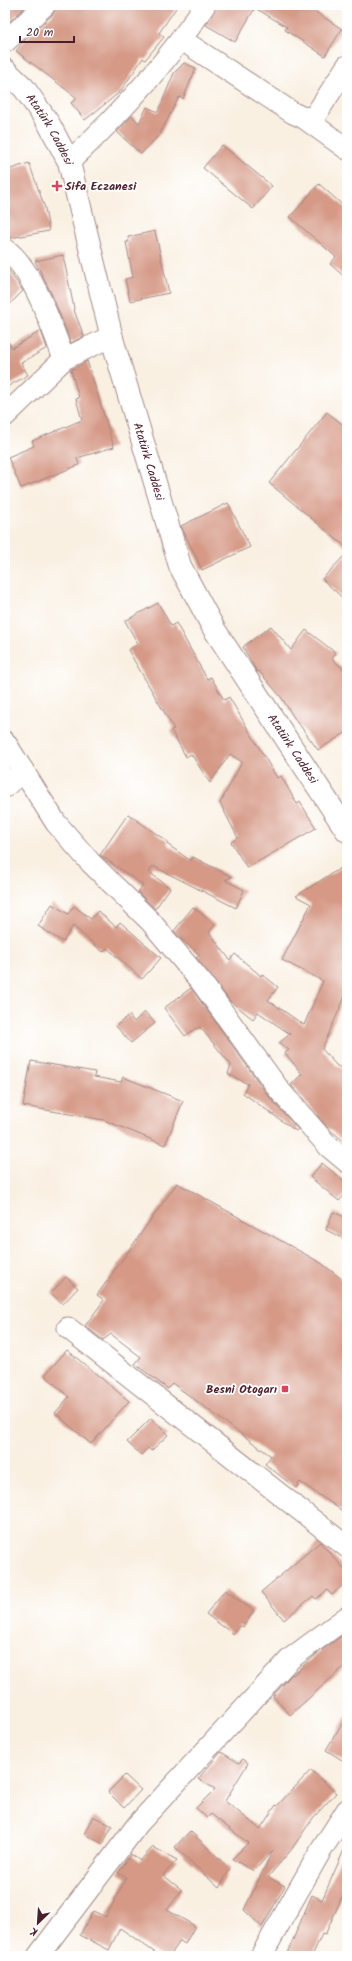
<svg xmlns="http://www.w3.org/2000/svg" width="352" height="1961" viewBox="0 0 352 1961" font-family="Kalam,sans-serif">
<rect width="100%" height="100%" fill="#fff"/>
<filter id="ink" filterUnits="userSpaceOnUse"><feTurbulence type="fractalNoise" baseFrequency=".025" numOctaves="2"/><feDisplacementMap in="SourceGraphic" scale="8" xChannelSelector="R" yChannelSelector="G"/><feConvolveMatrix kernelMatrix="1 2 1 2 8 2 1 2 1" color-interpolation-filters="sRGB"/></filter>
<filter id="wash" filterUnits="userSpaceOnUse"><feTurbulence type="fractalNoise" baseFrequency=".012" numOctaves="4" result="noise"/><feDisplacementMap in="SourceGraphic" scale="16" xChannelSelector="R" yChannelSelector="G"/><feGaussianBlur stdDeviation="0.9" result="paint"/><feColorMatrix in="noise" values="0 0 0 0 0 0 0 0 0 0 0 0 0 0 0 0 0 1.4 0 .05"/><feComposite in="paint" operator="in"/></filter>
<g filter="url(#wash)">
<rect width="100%" height="100%" fill="#f9f0e2"/>
<g id="blocks">
<path fill="#d59986" d="M 5,5 L 27,5 L 8,23 L 5,19 Z
M 57,5 L 178,5 L 159,33 L 164,37 L 145,60 L 143,58 L 120,92 L 85,120 L 71,103 L 77,98 L 16,51 L 24,41 L 53,14 Z
M 217,5 L 305,5 L 342,29 L 325,56 L 285,30 L 287,27 L 255,8 L 235,42 L 206,25 Z
M 184,63 L 196,68 L 183,99 L 179,97 L 160,134 L 141,154 L 117,132 L 132,116 L 139,123 L 147,107 L 158,112 L 174,73 Z
M 222,145 L 272,186 L 253,209 L 203,168 Z
M 29,163 L 45,208 L 49,231 L 10,238 L 5,237 L 5,171 Z
M 319,184 L 347,209 L 347,279 L 330,264 L 336,257 L 290,217 Z
M 155,231 L 169,293 L 130,301 L 125,279 L 133,277 L 126,242 L 129,242 L 128,237 Z
M 63,255 L 75,313 L 84,336 L 71,343 L 52,295 L 35,261 Z
M 5,265 L 23,291 L 5,309 Z
M 41,331 L 47,348 L 21,363 L 28,375 L 5,388 L 5,336 L 12,348 Z
M 87,361 L 114,447 L 77,458 L 79,465 L 21,488 L 8,457 L 34,446 L 32,441 L 82,420 L 76,399 L 79,398 L 71,370 Z
M 327,412 L 347,428 L 347,548 L 269,483 Z
M 228,503 L 250,547 L 202,570 L 181,526 Z
M 347,553 L 347,602 L 322,579 Z
M 158,603 L 171,626 L 176,623 L 207,679 L 211,677 L 224,700 L 229,697 L 277,778 L 281,776 L 297,804 L 300,802 L 316,828 L 247,868 L 231,842 L 238,838 L 220,803 L 242,762 L 230,754 L 210,783 L 191,754 L 186,757 L 171,730 L 174,729 L 128,650 L 138,644 L 125,621 Z
M 271,626 L 291,650 L 306,630 L 336,653 L 332,659 L 347,672 L 347,732 L 318,750 L 299,724 L 298,724 L 281,697 L 259,671 L 257,672 L 243,647 Z
M 128,814 L 168,842 L 167,844 L 191,861 L 193,857 L 232,877 L 225,880 L 244,890 L 236,908 L 153,866 L 149,872 L 170,888 L 155,909 L 138,892 L 143,885 L 100,855 Z
M 347,864 L 347,992 L 322,1049 L 336,1065 L 347,1072 L 347,1144 L 329,1129 L 291,1085 L 302,1074 L 285,1053 L 289,1050 L 279,1043 L 290,1034 L 258,1012 L 253,1019 L 230,1001 L 196,958 L 200,955 L 182,940 L 174,931 L 193,907 L 215,925 L 209,932 L 230,960 L 235,954 L 261,976 L 262,974 L 278,987 L 268,1000 L 304,1025 L 323,981 L 282,960 L 311,904 L 296,896 Z
M 52,904 L 68,914 L 74,906 L 91,919 L 98,911 L 116,927 L 120,922 L 161,958 L 142,979 L 107,948 L 103,952 L 73,926 L 63,942 L 38,926 Z
M 191,988 L 270,1098 L 298,1129 L 296,1131 L 243,1093 L 248,1084 L 228,1074 L 231,1065 L 200,1027 L 197,1029 L 196,1028 L 185,1036 L 164,1008 Z
M 145,1012 L 155,1023 L 131,1043 L 116,1026 L 129,1015 L 134,1022 Z
M 31,1061 L 95,1072 L 94,1077 L 121,1082 L 123,1077 L 183,1101 L 165,1145 L 104,1120 L 23,1106 Z
M 322,1163 L 347,1183 L 347,1192 L 339,1201 L 310,1177 Z
M 177,1183 L 321,1263 L 347,1283 L 347,1514 L 300,1482 L 296,1488 L 265,1464 L 271,1456 L 172,1383 L 168,1389 L 135,1364 L 141,1357 L 111,1334 L 103,1340 L 85,1326 L 104,1300 L 97,1295 Z
M 333,1212 L 347,1218 L 347,1240 L 326,1230 Z
M 66,1277 L 78,1288 L 63,1304 L 51,1293 Z
M 67,1350 L 129,1401 L 91,1444 L 55,1413 L 69,1397 L 45,1375 Z
M 151,1418 L 168,1435 L 151,1451 L 148,1448 L 141,1455 L 127,1442 Z
M 320,1542 L 347,1572 L 347,1581 L 332,1595 L 327,1590 L 316,1599 L 313,1596 L 284,1620 L 261,1592 Z
M 225,1590 L 254,1611 L 243,1627 L 240,1625 L 233,1634 L 206,1614 Z
M 347,1632 L 347,1664 L 290,1715 L 273,1696 L 292,1674 L 293,1675 L 318,1653 Z
M 347,1715 L 347,1763 L 326,1750 Z
M 221,1752 L 239,1763 L 243,1759 L 248,1763 L 225,1801 L 260,1829 L 276,1805 L 277,1806 L 311,1770 L 336,1793 L 313,1818 L 291,1850 L 268,1877 L 285,1886 L 262,1927 L 244,1910 L 273,1850 L 254,1871 L 232,1859 L 248,1843 L 211,1814 L 207,1818 L 196,1808 L 215,1789 L 198,1779 Z
M 125,1775 L 141,1790 L 124,1808 L 108,1792 Z
M 93,1816 L 112,1826 L 103,1844 L 84,1834 Z
M 190,1831 L 230,1869 L 219,1888 L 175,1847 Z
M 347,1843 L 347,1899 L 342,1897 L 325,1935 L 322,1934 L 312,1956 L 286,1956 L 312,1895 L 322,1900 Z
M 153,1847 L 177,1860 L 163,1875 L 182,1890 L 167,1910 L 195,1926 L 185,1944 L 180,1941 L 170,1956 L 160,1956 L 120,1928 L 109,1950 L 80,1935 L 93,1911 L 106,1917 L 126,1878 L 118,1873 L 131,1854 L 140,1861 Z"/>
</g>
</g>
<g filter="url(#ink)">
<use href="#blocks" fill-opacity="0" stroke="#a28886" stroke-width="1"/>
<g fill="none" stroke-linecap="round" stroke-linejoin="round">
<defs>
<path id="minor" d="M 182,40 L 293,113 L 304,118 L 315,116 L 347,66
M 5,42 L 45,5
M 304,118 L 347,149
M 69,162 C 119,115 167,63 205,5
M 5,249 C 33,268 52,328 64,359
M 5,416 L 64,359 L 112,336
M 5,742 L 56,823 L 90,862 L 151,922 L 202,983 L 280,1091 L 329,1147 L 347,1162
M 5,787 L 23,770
M 68,1328 L 347,1547
M 38,1956 L 138,1824 L 290,1659 L 347,1617
M 261,1956 L 320,1852 L 347,1810"/>
<g id="major">
<path id="s1" d="M 5,70 L 24,88 L 49,124 L 69,162 L 113,342 L 180,566 L 214,629 L 347,831"/>
</g>
</defs>
<use href="#minor" stroke="#a28886" stroke-width="23"/>
<use href="#major" stroke="#a28886" stroke-width="24"/>
<use href="#minor" stroke="#fff" stroke-width="21"/>
<use href="#major" stroke="#fff" stroke-width="22"/>
</g>
</g>
<g fill="#d1495b" stroke="#fff" stroke-width="1.5">
<path d="M55 180h4v4h4v4h-4v4h-4v-4h-4v-4h4z"/>
<rect x="281" y="1385" width="8" height="8" rx="2"/>
</g>
<g text-anchor="middle" stroke-width="3.5" stroke-linejoin="round" paint-order="stroke">
<g font-size="12" fill="#4a1f2b" stroke="#fff">
<text dy="4" stroke="none"><textPath href="#s1" startOffset="75">Atatürk Caddesi</textPath></text>
<text dy="4" stroke="none"><textPath href="#s1" startOffset="423">Atatürk Caddesi</textPath></text>
<text dy="4" stroke="none"><textPath href="#s1" startOffset="747">Atatürk Caddesi</textPath></text>
</g>
<g font-size="12" font-weight="bold" fill="#4a1f2b" stroke="#fff" text-anchor="start">
<text x="65" y="190">Sifa Eczanesi</text>
<text x="277" y="1393" text-anchor="end">Besni Otogarı</text>
</g>
</g>
<rect width="352" height="1961" fill="none" stroke="#fff" stroke-width="20"/>
<g transform="translate(38 1923) rotate(205)" stroke="#ffffff" stroke-width="3" paint-order="stroke">
<path d="M0-3L7 15L0 10L-7 15Z" fill="#4a1f2b"/>
<text y="-6" font-size="11" font-weight="bold" text-anchor="middle" fill="#4a1f2b">K</text>
</g>
<path d="M20 36v6h54v-6" fill="none" stroke="#4a1f2b" stroke-width="2"/>
<text x="26" y="36" font-size="12" fill="#4a1f2b" stroke="#ffffff" stroke-width="3" paint-order="stroke">20 m</text>
</svg>
